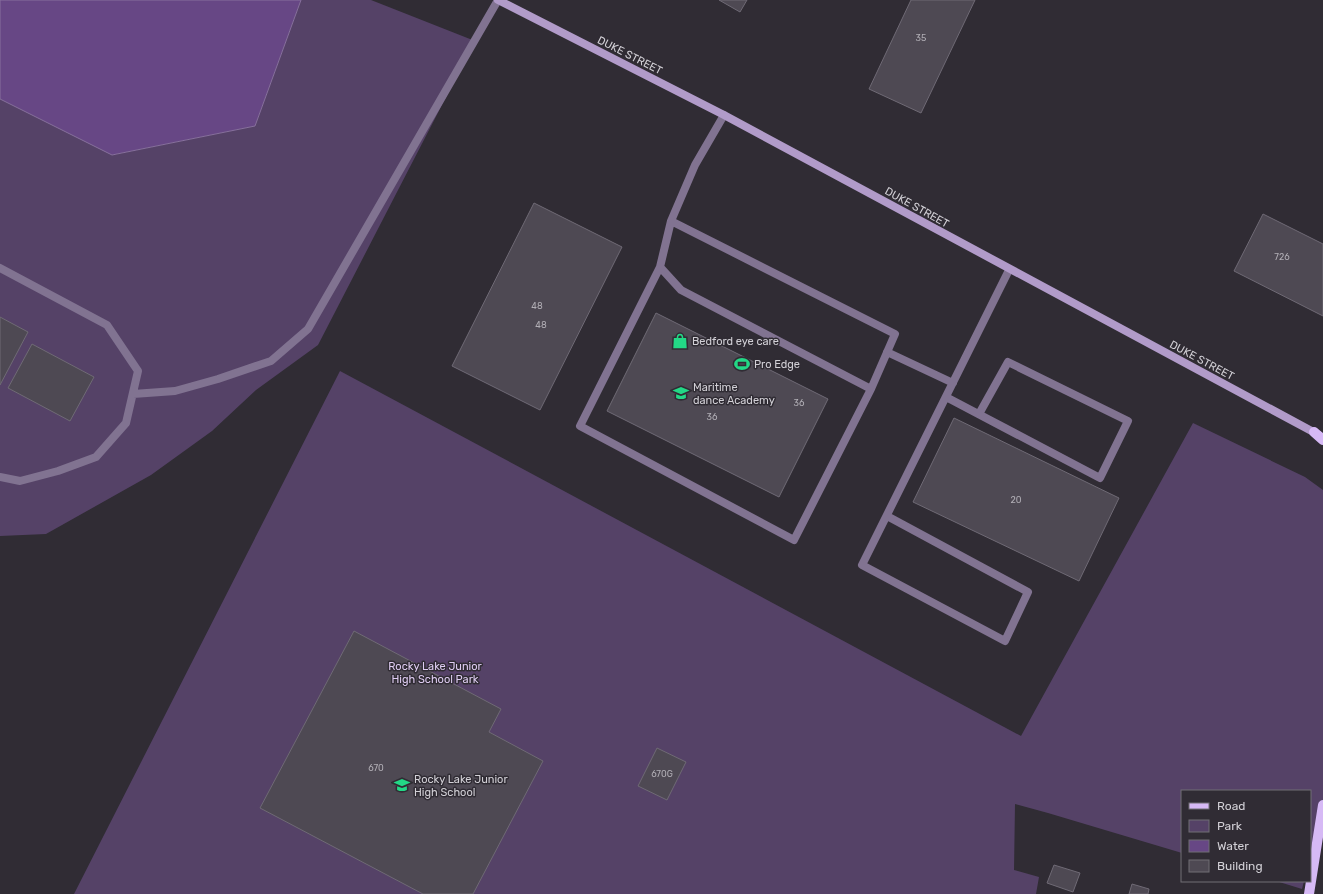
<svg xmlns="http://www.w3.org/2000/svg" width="1323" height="894" viewBox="0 0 1323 894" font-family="Rubik,sans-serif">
<rect width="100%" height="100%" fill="#302c34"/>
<path fill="#554267" d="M 301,0 L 371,0 L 475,41 L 318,345 L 256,390 L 212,431 L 151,475 L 46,534 L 0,536 L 0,99 L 113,155 L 255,126 Z
M 340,371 L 1021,736 L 1193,423 L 1305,477 L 1323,490 L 1323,811 L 1310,860 L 1310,791 L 1182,791 L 1182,853 L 1048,813 L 1015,804 L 1014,870 L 1039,877 L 1036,894 L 74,894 Z
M 1276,881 L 1304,881 L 1302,889 Z"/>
<path fill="#674785" stroke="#87709d" d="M 0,0 L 301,0 L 255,126 L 112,155 L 0,99 Z"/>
<path fill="#4e4953" stroke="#6f6a75" d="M 719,0 L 747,0 L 740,12 Z
M 911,0 L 975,0 L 921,113 L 869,89 Z
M 534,203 L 622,247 L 540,410 L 452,366 Z
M 1263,214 L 1323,244 L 1323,316 L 1234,271 Z
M 656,313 L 828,399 L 779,497 L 607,411 Z
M 0,317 L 28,332 L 0,385 Z
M 32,344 L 94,377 L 70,421 L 8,388 Z
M 954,418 L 1119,498 L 1079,581 L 913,502 Z
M 354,631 L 501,709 L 489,732 L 543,761 L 473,894 L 423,894 L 260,808 Z
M 657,748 L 686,762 L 667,800 L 638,786 Z
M 1054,865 L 1080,873 L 1073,892 L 1047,883 Z
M 1132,884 L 1149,889 L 1148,894 L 1129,894 Z"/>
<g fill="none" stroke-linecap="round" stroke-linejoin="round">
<path stroke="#817391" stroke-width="8" d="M 724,115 L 695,165 L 671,221 L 660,267 L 681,290 L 871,389
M 660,267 L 580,426 L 794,540 L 871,389 L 895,334 L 671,221
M 0,268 L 107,325 L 138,371 L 126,423 L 96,457 L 58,471 L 20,481 L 0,477
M 887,352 L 953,383
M 133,394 L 175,391 L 218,379 L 271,361 L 308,329 L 498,0
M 946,397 L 1100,478 L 1128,421 L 1008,362 L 979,414
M 887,516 L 1028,592 L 1005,641 L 862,565 L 1009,270"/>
<path stroke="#b19bc9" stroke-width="8" d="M 498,0 L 724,115 L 1319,435"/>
<path stroke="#d6b9f5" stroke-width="10" d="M 1314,432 L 1323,440
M 1309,894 L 1323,805"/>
</g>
<defs>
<symbol id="shop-bare" viewBox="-9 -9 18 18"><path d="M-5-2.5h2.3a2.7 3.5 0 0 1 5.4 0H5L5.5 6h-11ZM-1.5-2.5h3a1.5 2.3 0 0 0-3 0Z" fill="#23d886" stroke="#302c34" stroke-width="2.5" paint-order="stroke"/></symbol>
<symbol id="stadium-bare" viewBox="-9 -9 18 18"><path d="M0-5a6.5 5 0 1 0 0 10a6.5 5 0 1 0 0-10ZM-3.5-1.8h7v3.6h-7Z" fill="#23d886" stroke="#302c34" stroke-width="2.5" paint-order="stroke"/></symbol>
<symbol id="school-bare" viewBox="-9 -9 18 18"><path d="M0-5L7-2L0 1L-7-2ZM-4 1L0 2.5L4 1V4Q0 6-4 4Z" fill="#23d886" stroke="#302c34" stroke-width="2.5" paint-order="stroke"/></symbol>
</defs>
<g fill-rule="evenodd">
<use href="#shop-bare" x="669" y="330" width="22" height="22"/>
<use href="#stadium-bare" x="731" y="353" width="22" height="22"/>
<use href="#school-bare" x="670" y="382" width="22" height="22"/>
<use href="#school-bare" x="391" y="774" width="22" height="22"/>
</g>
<g text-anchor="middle" stroke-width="3" stroke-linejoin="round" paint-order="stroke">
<g font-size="9" fill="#b1aeb5">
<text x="921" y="41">35</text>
<text x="1282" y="260">726</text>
<text x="537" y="309">48</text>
<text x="541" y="328">48</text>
<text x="799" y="406">36</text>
<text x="712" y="420">36</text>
<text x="1016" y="503">20</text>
<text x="376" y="771">670</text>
<text x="662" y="777">670G</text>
</g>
<g font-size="11" fill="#d2d0d6" stroke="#302c34">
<text transform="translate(630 55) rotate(27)" y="4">DUKE STREET</text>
<text transform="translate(917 207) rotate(29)" y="4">DUKE STREET</text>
<text transform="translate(1202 360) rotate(28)" y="4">DUKE STREET</text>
</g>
<g font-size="11" fill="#d2d0d6" stroke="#302c34" text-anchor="start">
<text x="692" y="345">Bedford eye care</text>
<text x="754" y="368">Pro Edge</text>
<text x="693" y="391">Maritime<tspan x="693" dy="13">dance Academy</tspan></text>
<text x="414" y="783">Rocky Lake Junior<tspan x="414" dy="13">High School</tspan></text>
</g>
<g font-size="11" fill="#dfcdf2" stroke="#302c34">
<text x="435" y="670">Rocky Lake Junior<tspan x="435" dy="13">High School Park</tspan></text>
</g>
</g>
<rect x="1181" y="790" width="130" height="92" fill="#302c34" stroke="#716e75"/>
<rect x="1189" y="803" width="20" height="6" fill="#d6b9f5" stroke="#716e75"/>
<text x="1217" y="810" font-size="12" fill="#d2d0d6">Road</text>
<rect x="1189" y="820" width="20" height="12" fill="#554267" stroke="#716e75"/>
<text x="1217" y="830" font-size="12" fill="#d2d0d6">Park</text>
<rect x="1189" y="840" width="20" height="12" fill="#674785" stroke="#716e75"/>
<text x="1217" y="850" font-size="12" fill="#d2d0d6">Water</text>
<rect x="1189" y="860" width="20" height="12" fill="#4e4953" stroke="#716e75"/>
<text x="1217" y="870" font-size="12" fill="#d2d0d6">Building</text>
</svg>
